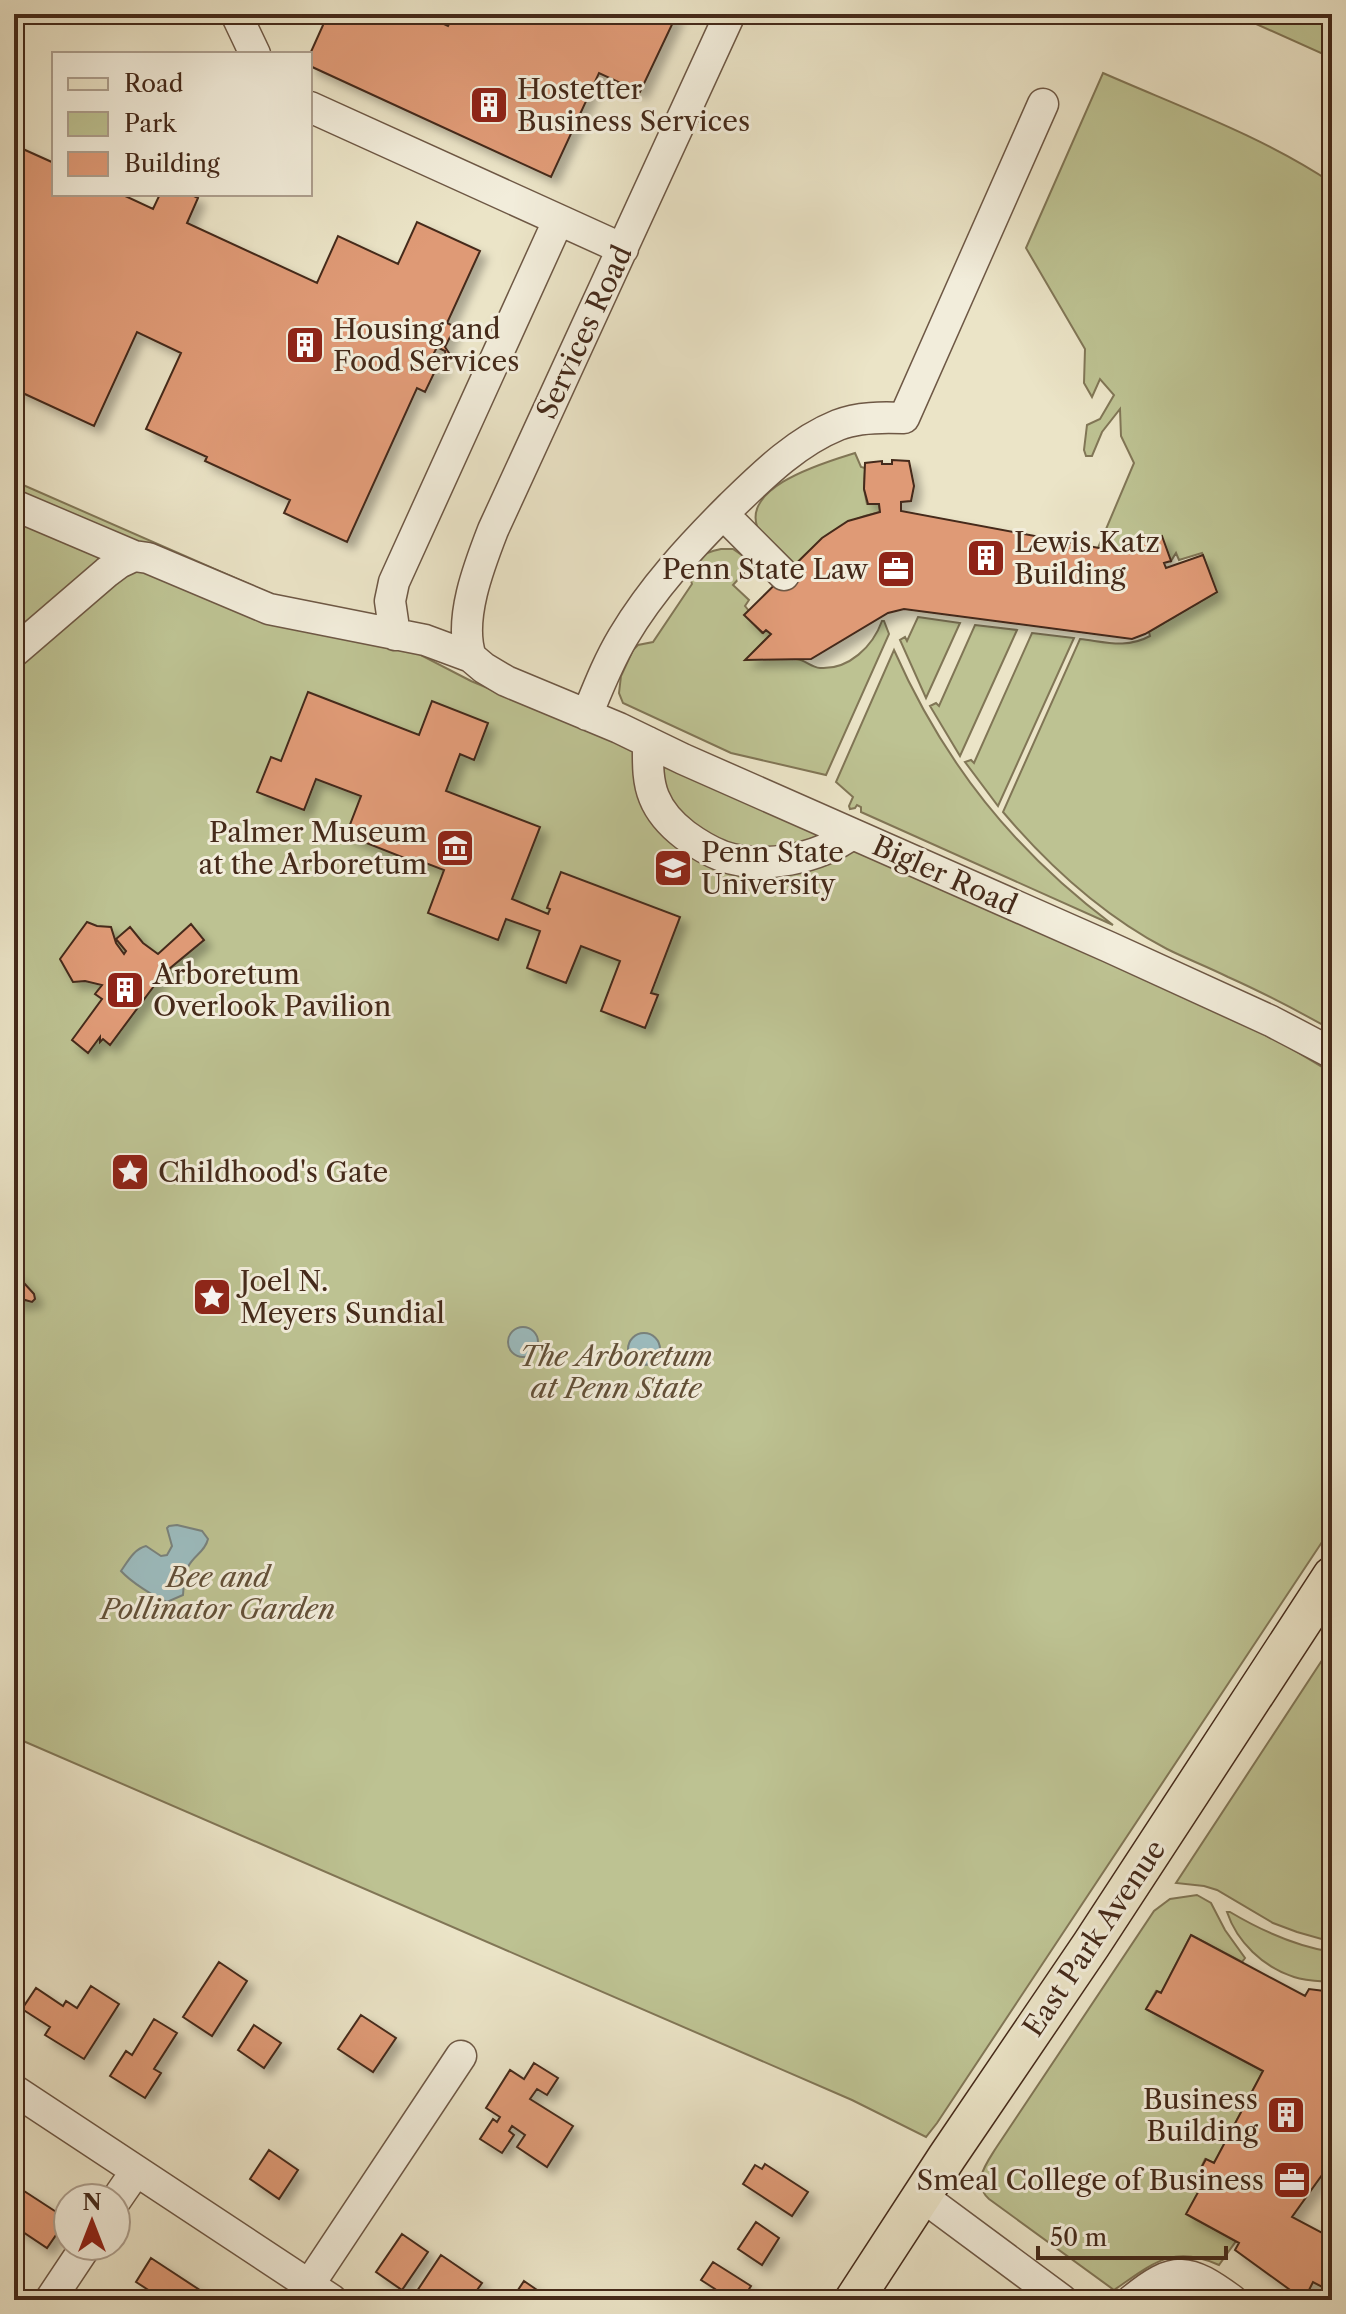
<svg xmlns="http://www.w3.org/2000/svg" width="1346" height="2314" viewBox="0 0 1346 2314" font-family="'Libre Caslon Text',serif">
<defs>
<filter id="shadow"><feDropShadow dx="7" dy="7" stdDeviation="4" flood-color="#0004"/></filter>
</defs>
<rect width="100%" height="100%" fill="#ebe4c7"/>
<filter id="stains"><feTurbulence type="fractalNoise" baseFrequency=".0025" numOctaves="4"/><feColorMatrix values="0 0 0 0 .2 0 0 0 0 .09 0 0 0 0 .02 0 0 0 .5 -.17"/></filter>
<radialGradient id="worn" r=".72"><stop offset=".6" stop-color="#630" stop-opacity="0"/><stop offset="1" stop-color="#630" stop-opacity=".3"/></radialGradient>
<path fill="#bdc292" stroke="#817656" stroke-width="2" d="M 1234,14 L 1332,14 L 1332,58 Z
M 1103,73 C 1178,106 1264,137 1332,183 L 1332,1030 C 1298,1011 1264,993 1228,977 C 1208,967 1187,959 1167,949 C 1104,916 1048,865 1003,812 L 1080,639 C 1106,642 1126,649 1150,636 L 1149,632 L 1216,592 L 1202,553 L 1179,560 L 1176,553 L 1171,561 L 1161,537 L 1122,551 L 1098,548 L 1134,463 L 1121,436 L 1120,409 L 1102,432 L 1092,456 L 1086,456 L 1084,450 L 1087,425 L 1100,419 L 1114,395 L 1100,379 L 1092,397 L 1084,383 L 1085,349 L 1026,248 Z
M 855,453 L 861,467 L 865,468 L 864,489 L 867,504 L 879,504 L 880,512 C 839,521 821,538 793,567 C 783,557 770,547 762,536 C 730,489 826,462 855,453 Z
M 14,481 L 274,595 L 358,614 L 403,646 L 471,681 L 618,743 L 1216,1010 L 1287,1046 L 1332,1073 L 1332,1527 L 937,2123 L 926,2137 L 852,2100 L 14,1737 Z
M 721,549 L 733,549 L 753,563 L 733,585 L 749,600 L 745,606 L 749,611 L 745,615 L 762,633 L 766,630 L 771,634 L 746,660 C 762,659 782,656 797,659 C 805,660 811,667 820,668 C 849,670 873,646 882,621 L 884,621 L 889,634 L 826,775 L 731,753 L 623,703 L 619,693 L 621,676 L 633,650 L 638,645 L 653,642 L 692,584 C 684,564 703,552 721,549 Z
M 918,617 L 960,623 L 926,698 L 900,640 L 905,637 L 907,641 Z
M 975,625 L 1017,630 L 960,756 L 930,706 L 936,703 L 939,706 Z
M 1032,633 L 1074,638 L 998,806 L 965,762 L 971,760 L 974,763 Z
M 894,650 C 944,763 1014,851 1113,925 L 861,812 L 861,807 L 857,805 L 855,808 L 850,809 L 849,806 L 853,797 L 836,782 Z
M 1332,1645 L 1332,1942 L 1297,1932 L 1273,1923 L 1217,1890 L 1204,1886 L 1176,1883 Z
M 1197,1895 L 1211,1903 L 1225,1930 L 1245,1958 L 1242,1962 L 1191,1935 L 1161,1993 L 1156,1991 L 1146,2009 L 1263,2071 L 1214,2163 L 1205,2159 L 1199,2172 L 1207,2176 L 1187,2214 L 1236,2241 L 1219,2265 C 1172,2244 1152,2264 1114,2290 L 989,2199 C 971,2183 986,2164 996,2148 L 1154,1911 L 1170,1899 Z
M 1227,1912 L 1230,1912 C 1262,1931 1295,1946 1332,1952 L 1332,1982 C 1320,1981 1306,1981 1294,1977 C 1263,1967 1237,1942 1227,1912 Z"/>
<path fill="#9cbcbf" stroke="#79827d" stroke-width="2" d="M508 1342a15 15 0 1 1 30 0a15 15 0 1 1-30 0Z
M628 1349a16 16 0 1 1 32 0a16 16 0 1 1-32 0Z
M 177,1525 L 202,1531 L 208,1539 C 205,1552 194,1555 188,1567 C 183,1576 184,1586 183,1595 L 167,1602 C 153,1596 131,1582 121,1571 C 128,1561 134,1549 146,1546 L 161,1556 L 167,1555 L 172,1546 L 167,1528 L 169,1526 Z"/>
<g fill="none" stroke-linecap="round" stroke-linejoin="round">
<path stroke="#79827d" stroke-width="8" d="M 14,1262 L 16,1265"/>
</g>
<path fill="#df9a76" stroke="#452a1a" stroke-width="2" filter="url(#shadow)" d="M 328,14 L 422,14 L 448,26 L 454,14 L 677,14 L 640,92 L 599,73 L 551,177 L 310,66 L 310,54 Z
M 14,145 L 54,163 L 54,194 L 121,194 L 153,209 L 160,194 L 190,194 L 198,198 L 187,223 L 317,283 L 338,236 L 398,264 L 417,222 L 480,251 L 447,323 L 455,327 L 445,347 L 449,353 L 448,358 L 446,358 L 445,351 L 437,347 L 428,365 L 437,369 L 443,364 L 444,367 L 440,371 L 435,371 L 425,392 L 417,388 L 347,542 L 284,513 L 290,500 L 205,461 L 207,457 L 146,429 L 181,353 L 137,332 L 94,426 L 14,389 Z
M 892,460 L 909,461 L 914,486 L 911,501 L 901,502 L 901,511 L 1115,551 L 1124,550 L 1162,536 L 1171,561 L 1164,563 L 1166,568 L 1203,555 L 1217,592 L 1145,634 L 1132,639 L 904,609 L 888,613 L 811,659 L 745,660 L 771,634 L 766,630 L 763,633 L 744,615 L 822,538 L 848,521 L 880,512 L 879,504 L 868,504 L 864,489 L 865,463 L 882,461 L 882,464 L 892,464 Z
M 308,692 L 419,735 L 432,701 L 488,723 L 474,760 L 460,754 L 446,791 L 540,827 L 512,899 L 548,914 L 550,909 L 547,908 L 561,872 L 680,917 L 651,993 L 658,995 L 645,1028 L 601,1011 L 620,961 L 581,946 L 566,983 L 527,968 L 540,931 L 506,919 L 498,940 L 428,913 L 444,870 L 418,860 L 417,863 L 346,835 L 361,796 L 316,779 L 304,810 L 257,792 L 271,757 L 281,761 Z
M 87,922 L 97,926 L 111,927 L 116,943 L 124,954 L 126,951 L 116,939 L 130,927 L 143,943 L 158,954 L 191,924 L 204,940 L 163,974 L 110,1045 L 103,1039 L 100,1042 L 100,1037 L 88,1053 L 72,1040 L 102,999 L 95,994 L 102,985 L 85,981 L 73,982 L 60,959 Z
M 14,1272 L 34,1294 L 35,1299 L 32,1302 L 25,1300 L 23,1303 L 14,1302 Z
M 1191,1935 L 1305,1996 L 1309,1989 L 1332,1992 L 1332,2161 L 1292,2217 L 1332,2238 L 1332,2292 L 1313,2282 L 1304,2300 L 1235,2250 L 1239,2243 L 1186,2214 L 1207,2176 L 1199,2172 L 1206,2159 L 1214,2163 L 1263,2071 L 1146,2009 L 1157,1991 L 1161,1993 Z
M 219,1962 L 247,1981 L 212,2036 L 183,2017 Z
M 91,1986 L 119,2004 L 84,2059 L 45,2035 L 50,2027 L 22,2009 L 36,1988 L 63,2006 L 66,2001 L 77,2008 Z
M 361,2015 L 396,2038 L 373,2072 L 338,2049 Z
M 154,2019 L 177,2033 L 154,2069 L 161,2073 L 145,2098 L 110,2076 L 126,2051 L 132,2055 Z
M 254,2025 L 281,2043 L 264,2068 L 238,2050 Z
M 534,2063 L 558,2078 L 547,2095 L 537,2089 L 530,2099 L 573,2126 L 547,2167 L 517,2147 L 525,2135 L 512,2126 L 509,2131 L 514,2135 L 502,2153 L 480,2139 L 493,2119 L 497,2122 L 500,2117 L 486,2108 L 510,2070 L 524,2079 Z
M 269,2150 L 298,2170 L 279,2199 L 250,2179 Z
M 765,2164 L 808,2192 L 792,2216 L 743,2184 L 755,2165 L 762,2169 Z
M 21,2189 L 67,2219 L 47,2248 L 14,2226 L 14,2200 Z
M 756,2222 L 779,2238 L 762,2265 L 738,2249 Z
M 402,2234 L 428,2252 L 402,2290 L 376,2272 Z
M 441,2255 L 482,2283 L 470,2300 L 418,2300 L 413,2297 Z
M 151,2258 L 215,2300 L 164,2300 L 136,2282 Z
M 713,2262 L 751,2286 L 742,2300 L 708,2299 L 715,2289 L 701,2280 Z
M 524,2281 L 540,2292 L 535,2300 L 519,2300 L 514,2296 Z"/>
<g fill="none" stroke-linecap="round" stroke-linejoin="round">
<defs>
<path id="minor" d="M 236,14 L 255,54
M 310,107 L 623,249
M 14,505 L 134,556
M 723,514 L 784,575
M 395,635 L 390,601 L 394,582 L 558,221
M 14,652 L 107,572 L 119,563 L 134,556 L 148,558 L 269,609 L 425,640 L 471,657 L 484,668 L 506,681 L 619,728 L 683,759 L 1109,947 L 1271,1021 L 1332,1053
M 471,657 C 458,620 479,566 493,530 L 730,14
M 587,715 C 598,688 608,662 623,637 C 652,588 691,546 731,506 C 763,475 796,442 838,425 C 858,417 882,417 904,418 L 1043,104
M 648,742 C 648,761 647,780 654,797 C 660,812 672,825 685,835 C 696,843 709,851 722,856 C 763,870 818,859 852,834
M 14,2090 L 332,2300
M 923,2197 L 1062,2300
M 116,2200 L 136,2171
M 50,2300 L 86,2246
M 299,2300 L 461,2056
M 1132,2300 C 1175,2265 1188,2268 1232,2300"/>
<path id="major" d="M 854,2300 L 947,2157 L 1091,1945 L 1332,1576"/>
</defs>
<use href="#minor" stroke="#6e5845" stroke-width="33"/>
<use href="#major" stroke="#452a1a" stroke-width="41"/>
<use href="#minor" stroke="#f2eddb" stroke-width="30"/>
<use href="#major" stroke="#ebe4c7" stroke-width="38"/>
</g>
<defs>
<symbol id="building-square" viewBox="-11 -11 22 22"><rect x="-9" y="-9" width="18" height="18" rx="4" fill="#8f2418" stroke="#f2eddb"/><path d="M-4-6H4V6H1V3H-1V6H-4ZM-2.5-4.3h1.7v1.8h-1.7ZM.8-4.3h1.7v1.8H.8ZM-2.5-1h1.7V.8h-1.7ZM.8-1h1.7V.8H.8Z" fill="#fff"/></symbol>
<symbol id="office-square" viewBox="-11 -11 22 22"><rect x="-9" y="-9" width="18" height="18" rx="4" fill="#8f2418" stroke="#f2eddb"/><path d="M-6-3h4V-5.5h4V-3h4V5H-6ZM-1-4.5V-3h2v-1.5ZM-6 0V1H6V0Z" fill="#fff"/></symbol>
<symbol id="museum-square" viewBox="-11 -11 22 22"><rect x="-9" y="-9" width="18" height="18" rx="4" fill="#8f2418" stroke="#f2eddb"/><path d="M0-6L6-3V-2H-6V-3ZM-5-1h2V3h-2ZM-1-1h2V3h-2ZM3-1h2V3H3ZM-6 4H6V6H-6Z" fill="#fff"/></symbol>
<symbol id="university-square" viewBox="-11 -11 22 22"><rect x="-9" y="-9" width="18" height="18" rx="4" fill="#8f2418" stroke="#f2eddb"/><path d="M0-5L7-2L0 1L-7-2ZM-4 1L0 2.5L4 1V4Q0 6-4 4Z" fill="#fff"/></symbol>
<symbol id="sight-square" viewBox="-11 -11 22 22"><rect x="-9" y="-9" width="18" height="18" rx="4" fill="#8f2418" stroke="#f2eddb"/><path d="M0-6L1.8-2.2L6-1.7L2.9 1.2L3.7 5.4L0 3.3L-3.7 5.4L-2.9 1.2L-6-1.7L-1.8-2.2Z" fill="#fff"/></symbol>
</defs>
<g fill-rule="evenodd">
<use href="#building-square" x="467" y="83" width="44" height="44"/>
<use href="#building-square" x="283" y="323" width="44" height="44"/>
<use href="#building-square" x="964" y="536" width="44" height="44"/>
<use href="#office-square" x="874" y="547" width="44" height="44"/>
<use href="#museum-square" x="433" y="826" width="44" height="44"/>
<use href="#university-square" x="651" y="846" width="44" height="44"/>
<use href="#building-square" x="103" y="968" width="44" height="44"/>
<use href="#sight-square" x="108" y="1150" width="44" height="44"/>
<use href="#sight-square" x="190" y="1275" width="44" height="44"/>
<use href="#building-square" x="1264" y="2093" width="44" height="44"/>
<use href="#office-square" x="1270" y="2158" width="44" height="44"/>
</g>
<g text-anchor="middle" stroke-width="6" stroke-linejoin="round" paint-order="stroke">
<g font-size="28" fill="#452a1a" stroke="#f2eddb" text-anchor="start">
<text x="517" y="99">Hostetter<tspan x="517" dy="32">Business Services</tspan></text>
<text x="333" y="339">Housing and<tspan x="333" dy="32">Food Services</tspan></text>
<text x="1014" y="552">Lewis Katz<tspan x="1014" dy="32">Building</tspan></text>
<text x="868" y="579" text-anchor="end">Penn State Law</text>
<text x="427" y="842" text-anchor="end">Palmer Museum<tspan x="427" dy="32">at the Arboretum</tspan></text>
<text x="701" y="862">Penn State<tspan x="701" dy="32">University</tspan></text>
<text x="153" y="984">Arboretum<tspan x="153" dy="32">Overlook Pavilion</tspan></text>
<text x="158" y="1182">Childhood's Gate</text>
<text x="240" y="1291">Joel N.<tspan x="240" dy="32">Meyers Sundial</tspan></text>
<text x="1258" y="2109" text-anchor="end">Business<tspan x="1258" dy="32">Building</tspan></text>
<text x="1264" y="2190" text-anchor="end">Smeal College of Business</text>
</g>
<g font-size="28" fill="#452a1a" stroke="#f2eddb">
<text transform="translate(584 332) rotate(-65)" y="10">Services Road</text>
<text transform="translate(945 875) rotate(24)" y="10">Bigler Road</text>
<text transform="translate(1094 1938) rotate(-56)" y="10">East Park Avenue</text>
</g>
<g font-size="28" font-style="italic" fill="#635038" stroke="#f2eddb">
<text x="616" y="1366">The Arboretum<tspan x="616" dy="32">at Penn State</tspan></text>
<text x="218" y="1587">Bee and<tspan x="218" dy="32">Pollinator Garden</tspan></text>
</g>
</g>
<rect width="1346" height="2314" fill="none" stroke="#ebe4c7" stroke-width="48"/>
<rect x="16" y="16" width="1314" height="2282" fill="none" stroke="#452a1a" stroke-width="4"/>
<rect x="24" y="24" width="1298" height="2266" fill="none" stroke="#452a1a" stroke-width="2"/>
<rect x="52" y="52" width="260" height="144" fill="#f2eddb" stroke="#ad9f8e" stroke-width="2"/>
<rect x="68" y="78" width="40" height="12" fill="#ebe4c7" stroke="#ad9f8e" stroke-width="2"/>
<text x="124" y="92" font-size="24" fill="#452a1a">Road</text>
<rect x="68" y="112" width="40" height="24" fill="#bdc292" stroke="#ad9f8e" stroke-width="2"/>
<text x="124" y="132" font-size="24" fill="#452a1a">Park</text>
<rect x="68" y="152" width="40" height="24" fill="#df9a76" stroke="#ad9f8e" stroke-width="2"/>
<text x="124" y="172" font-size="24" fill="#452a1a">Building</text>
<g transform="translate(92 2222)"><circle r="38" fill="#f2eddb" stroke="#ad9f8e" stroke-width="2"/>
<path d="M0-6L14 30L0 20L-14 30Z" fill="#8f2418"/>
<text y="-12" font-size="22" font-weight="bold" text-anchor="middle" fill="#452a1a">N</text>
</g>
<path d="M1038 2246v12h188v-12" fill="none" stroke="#452a1a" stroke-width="4"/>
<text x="1050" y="2246" font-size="24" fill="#452a1a" stroke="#f2eddb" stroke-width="6" paint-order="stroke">50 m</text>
<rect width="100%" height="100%" filter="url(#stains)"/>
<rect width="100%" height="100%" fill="url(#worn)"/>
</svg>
